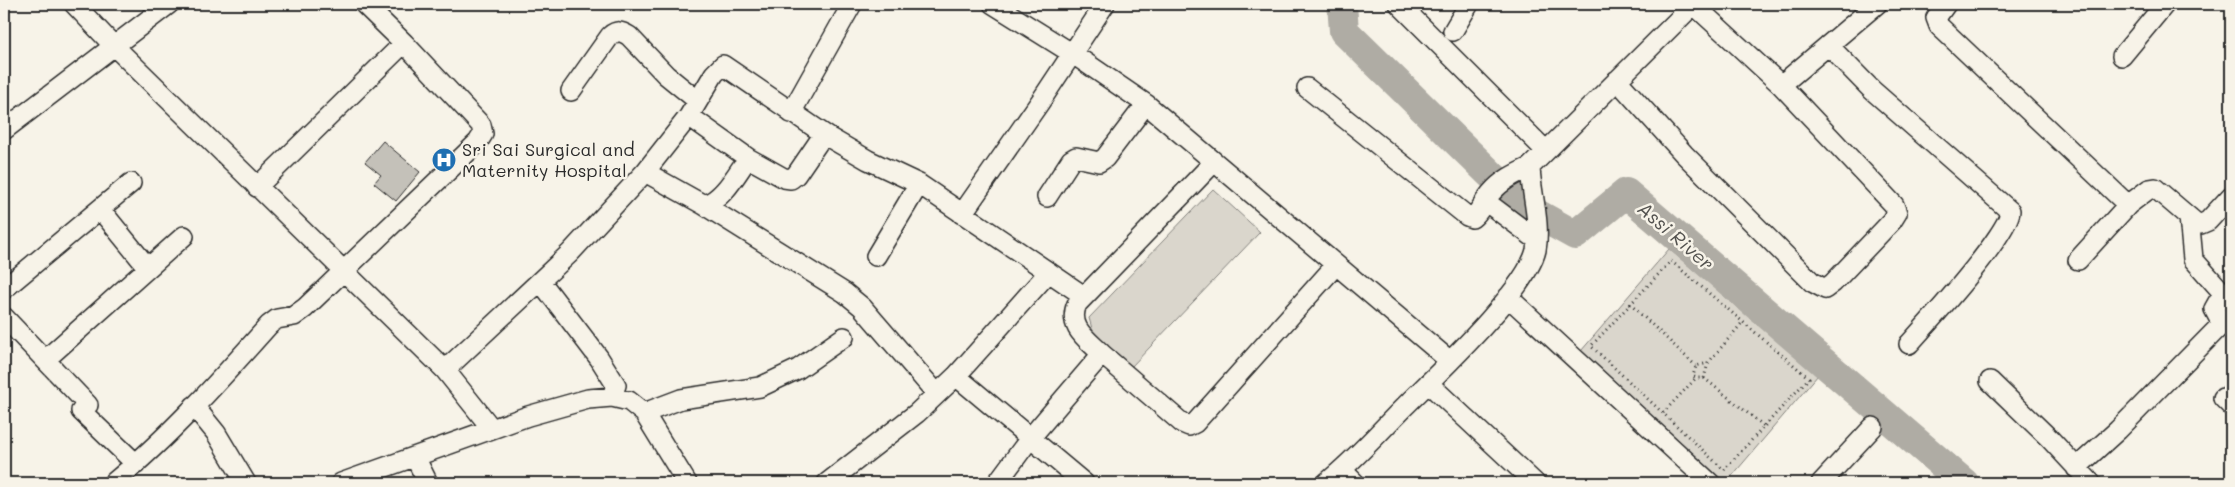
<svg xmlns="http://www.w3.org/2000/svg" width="2235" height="487" viewBox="0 0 2235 487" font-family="Mali,sans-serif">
<rect width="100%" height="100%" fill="#f7f3e8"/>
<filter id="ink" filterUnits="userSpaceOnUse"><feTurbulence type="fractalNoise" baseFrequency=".02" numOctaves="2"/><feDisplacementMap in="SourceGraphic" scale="10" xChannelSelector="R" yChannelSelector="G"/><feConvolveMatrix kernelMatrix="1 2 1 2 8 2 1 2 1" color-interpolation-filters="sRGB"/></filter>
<g filter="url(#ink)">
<path fill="#dad6cc" stroke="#82807c" d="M 1213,189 L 1260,232 L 1130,368 L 1095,339 L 1089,318 Z
M 1669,249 L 1818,375 L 1726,483 L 1581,351 Z"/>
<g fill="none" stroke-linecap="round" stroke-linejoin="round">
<path stroke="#afaca4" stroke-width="30" d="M 1342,4 L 1344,31 L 1523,206 L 1575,235 L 1626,193 L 1964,483"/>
</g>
<path fill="#c4c1b9" stroke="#2b2b2b" d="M 383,141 L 420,172 L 396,201 L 374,183 L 381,175 L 365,162 Z"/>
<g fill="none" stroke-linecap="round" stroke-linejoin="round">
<defs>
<path id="street" d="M 74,4 L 113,45 L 445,370 L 492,429
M 364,4 L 404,43
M 993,4 L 1073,54 L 1146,104 L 1450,361
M 1399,4 L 1546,151
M 1946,4 L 1936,18 L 1939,26 L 2128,205 L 2149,189 L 2155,188 L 2196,223 L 2201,224 L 2208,221 L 2231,196
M 1453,31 L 1469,4
M 1828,45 L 1872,90 L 2010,211 C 2010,233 1928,323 1909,344
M 2122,56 L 2165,4
M 1617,80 L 1684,154 L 1812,282 L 1825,289 L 1833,283 L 1892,221 L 1897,213 L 1894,205 L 1781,85 L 1693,4
M 1781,85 L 1877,4
M 1307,88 L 1467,216 L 1472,218 C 1481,211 1484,201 1491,193 C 1502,180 1515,174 1530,167
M 571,91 L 610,36 C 617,30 621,31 629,36 L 666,75 L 698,101
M 791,113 L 852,4
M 689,116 L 748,158 L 784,178 L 791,179 L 796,175 L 824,134
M 4,130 L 169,4
M 645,172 L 704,205 C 723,200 737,173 748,158
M 1047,197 L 1071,160 L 1076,157 L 1099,162 L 1105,158 L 1146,104
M 1485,201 L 1537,240
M 704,205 L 845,293 L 862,307 L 937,394
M 100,209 L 148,268
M 962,214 L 1040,102 L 1105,4
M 2189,217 L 2193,259 L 2223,293 L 2214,309 L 2222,324
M 876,256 L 919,184
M 2078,260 L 2128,205
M 1049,272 L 956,376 L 1084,483
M 541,282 L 599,358 L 616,385 L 612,397
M 4,289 L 131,183
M 1508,297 L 1710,483
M 4,317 L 88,405
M 1102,354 L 1182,423 L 1189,426 L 1195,423 L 1335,266
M 45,360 L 184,236
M 445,370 L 570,253 L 645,172 L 689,116 L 714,74 L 723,65 L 830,138 L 868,160 L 919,184 L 1084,296
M 1990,381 L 2049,438 L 2091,483
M 1428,383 L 1535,483
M 2223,398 L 2231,406
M 194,406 L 216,433 L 246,483
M 81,411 L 136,464
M 644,413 L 681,399 L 760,387 L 798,369 L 844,337
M 415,457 L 428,483
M 2076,468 L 2118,430 L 2222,324 L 2226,323 L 2231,325
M 1342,470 L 1355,483
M 113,483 C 170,436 220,380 269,325 L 277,319 L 294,316 L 305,308 L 478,142 L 483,134 L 481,125 L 404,43 L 257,187
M 341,483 L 528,416 L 588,399 L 612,397 L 629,401 L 644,413 L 687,483
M 827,483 L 917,413 L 956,376
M 997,483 L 1031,437 L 1102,354 C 1087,339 1067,327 1077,304 L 1214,162
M 1326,483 C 1355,460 1379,432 1405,406 C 1436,375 1527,290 1536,250 C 1541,223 1531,193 1530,167 L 1694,4
M 1821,483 L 1873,427"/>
</defs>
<use href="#street" stroke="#2b2b2b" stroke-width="22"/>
<path stroke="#2b2b2b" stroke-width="3" stroke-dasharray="1 4" stroke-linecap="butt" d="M 1671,261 L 1809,378 L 1724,470 L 1591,346 Z
M 1630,304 L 1696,366
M 1708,363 L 1704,378 L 1696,378 L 1693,376 L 1696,366 L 1708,363 L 1742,323
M 1704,378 L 1764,426
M 1663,413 L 1696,378"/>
<use href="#street" stroke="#f7f3e8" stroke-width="19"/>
</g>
</g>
<defs>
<symbol id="hospital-disc" viewBox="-11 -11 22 22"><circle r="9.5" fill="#1f6fb2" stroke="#f7f3e8"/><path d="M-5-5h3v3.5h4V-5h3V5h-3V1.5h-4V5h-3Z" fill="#fff"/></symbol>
</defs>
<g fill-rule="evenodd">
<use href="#hospital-disc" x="430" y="146" width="28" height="28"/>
</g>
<g text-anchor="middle" stroke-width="5" stroke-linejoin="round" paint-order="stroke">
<g font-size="18" fill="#2b2b2b" stroke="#f7f3e8" text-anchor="start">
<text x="462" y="156">Sri Sai Surgical and<tspan x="462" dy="21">Maternity Hospital</tspan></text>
</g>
<g font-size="19" font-style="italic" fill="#53524f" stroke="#f7f3e8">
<text transform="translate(1676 236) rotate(41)" y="7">Assi River</text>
</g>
</g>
<rect width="2235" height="487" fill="none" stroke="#f7f3e8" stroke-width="20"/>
<rect x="10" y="10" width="2215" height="467" fill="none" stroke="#2b2b2b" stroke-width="2" filter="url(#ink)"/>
</svg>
